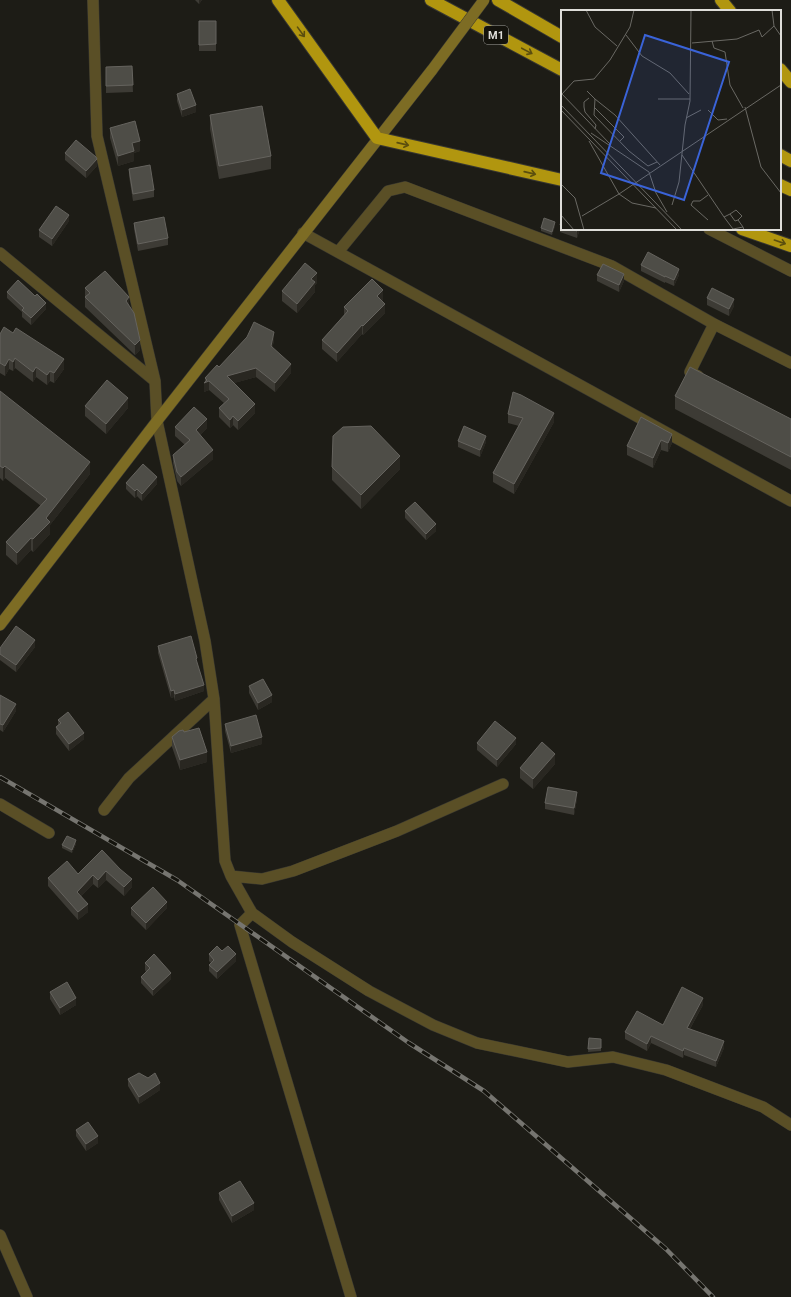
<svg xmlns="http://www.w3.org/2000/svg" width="791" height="1297" viewBox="0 0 791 1297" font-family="Roboto,sans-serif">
<rect width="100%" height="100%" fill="#1d1c16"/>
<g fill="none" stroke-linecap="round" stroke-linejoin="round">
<defs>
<path id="minor" d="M 93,0 L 97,136 L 155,381 L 157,421 L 205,641 L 214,699 L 225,861 L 231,876 L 252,913 L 240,925 L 351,1297
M 709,229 L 791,271
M 303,233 L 791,501
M 338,252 L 388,191 L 405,187 L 612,266 L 714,324 L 791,363
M 0,253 L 155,381
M 698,376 L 690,372 L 714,324
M 0,804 L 49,833
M 104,810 L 129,778 L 214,699
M 231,876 L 262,879 L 293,871 L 397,831 L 503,784
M 252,913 L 292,942 L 369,991 L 433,1025 L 477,1043 L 568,1062 L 613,1057 L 666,1070 L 763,1107 L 791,1125
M 0,1235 L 27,1297"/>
<path id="secondary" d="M 0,625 L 157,421 L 432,70"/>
<path id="motorway" d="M 278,0 L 377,138 L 562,180
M 431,0 L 562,70
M 498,0 L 562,37
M 721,0 L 730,11
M 780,69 L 791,82
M 780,155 L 791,161
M 780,185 L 791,190
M 742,229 L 791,246"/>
</defs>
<use href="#minor" stroke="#383731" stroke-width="12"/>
<use href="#secondary" stroke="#383731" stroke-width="12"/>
<use href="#motorway" stroke="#383731" stroke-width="14"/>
<use href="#minor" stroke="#5a4f26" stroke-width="11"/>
<use href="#secondary" stroke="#7d6c24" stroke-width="11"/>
<use href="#motorway" stroke="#b1960f" stroke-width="12"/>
<defs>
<path id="rail" d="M 0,777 L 177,880 L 409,1043 L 484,1091 L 666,1249 L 713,1297"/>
</defs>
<use href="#rail" stroke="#767570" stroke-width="4.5"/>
<use href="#rail" stroke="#14130d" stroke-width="3" stroke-dasharray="9" stroke-linecap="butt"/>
<defs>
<path id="secondary-bridge" d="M 432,70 L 484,0"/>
</defs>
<use href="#secondary-bridge" stroke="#383731" stroke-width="12" stroke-linecap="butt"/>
<use href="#secondary-bridge" stroke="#7d6c24" stroke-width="11"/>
</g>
<path fill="#3d3b35" d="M 195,0 L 202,0 L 199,4 Z
M 199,21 L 216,21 L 216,51 L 199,51 Z
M 132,66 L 133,92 L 106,93 L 106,67 Z
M 177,94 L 196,112 L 182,117 L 177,101 Z
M 210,115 L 271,156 L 271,169 L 219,179 L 210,129 Z
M 110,128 L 140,151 L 134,153 L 134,161 L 118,166 L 110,138 Z
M 65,153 L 97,166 L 86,178 L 65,160 Z
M 129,169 L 154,190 L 154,197 L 133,201 L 129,176 Z
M 562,218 L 562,229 L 580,229 L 577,238 L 560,232 L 560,225 Z
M 69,221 L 52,246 L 39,237 L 39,230 Z
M 134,223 L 168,238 L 168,245 L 138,251 L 134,229 Z
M 555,226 L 552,235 L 541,231 L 541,228 Z
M 641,265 L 679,275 L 674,286 L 665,282 L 665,283 L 641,271 Z
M 597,275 L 624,281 L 619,292 L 597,281 Z
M 317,283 L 315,285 L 315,292 L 297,313 L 282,301 L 282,291 Z
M 85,288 L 129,306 L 140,350 L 135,355 L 85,307 Z
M 7,292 L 46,309 L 31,325 L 22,317 L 22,312 L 7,298 Z
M 707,298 L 734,306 L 729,316 L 707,305 Z
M 383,299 L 382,301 L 385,313 L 363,335 L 362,334 L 337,362 L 322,349 L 322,340 L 344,315 L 344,307 Z
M 0,334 L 64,369 L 54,383 L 50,381 L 47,385 L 36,377 L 33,382 L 15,368 L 13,371 L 9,369 L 5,376 L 0,373 Z
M 274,341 L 272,348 L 291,373 L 275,392 L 256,377 L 234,383 L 255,413 L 238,430 L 233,425 L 230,428 L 219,417 L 219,408 L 224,403 L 209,390 L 204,392 L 205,378 L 219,367 Z
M 0,391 L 90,474 L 50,525 L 50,534 L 33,552 L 31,550 L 17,565 L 6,555 L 6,542 L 41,506 L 5,478 L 3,481 L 0,478 Z
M 675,396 L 791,419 L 791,470 L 675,409 Z
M 85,406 L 128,408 L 106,434 L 85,416 Z
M 508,414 L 554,422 L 514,494 L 493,482 L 493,473 L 519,426 L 508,423 Z
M 641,417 L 672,443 L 668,452 L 661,450 L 653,468 L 627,455 L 627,446 Z
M 175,427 L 207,428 L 200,435 L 213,459 L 181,486 L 177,481 L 173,463 L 173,455 L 185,445 L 175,436 Z
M 458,441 L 486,442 L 480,457 L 458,447 Z
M 332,467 L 400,469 L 361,509 L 332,480 Z
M 126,483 L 157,484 L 142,501 L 137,496 L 135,498 L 126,489 Z
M 405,511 L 436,531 L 426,540 L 405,518 Z
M 158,646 L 197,664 L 204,691 L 175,701 L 174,697 L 171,698 L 158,653 Z
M 35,647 L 16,672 L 0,660 L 0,648 Z
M 249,686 L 272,702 L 258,710 L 249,693 Z
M 0,695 L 16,711 L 3,732 L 0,730 Z
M 58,720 L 84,739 L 69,751 L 56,734 L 56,727 L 58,725 Z
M 225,724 L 262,744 L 231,753 L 225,731 Z
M 184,732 L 207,762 L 180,770 L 172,747 L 172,737 Z
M 477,743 L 516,744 L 497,767 L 477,750 Z
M 555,764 L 533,789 L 520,778 L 520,768 Z
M 577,799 L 574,815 L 545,809 L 545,803 Z
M 76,844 L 72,853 L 62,848 L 62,845 Z
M 102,850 L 132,887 L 124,896 L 106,880 L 98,888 L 93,884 L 81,896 L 88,912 L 78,920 L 48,886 L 48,878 L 78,874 Z
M 131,908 L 167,908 L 146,930 L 131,915 Z
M 222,951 L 236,961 L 217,979 L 209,971 L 209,965 L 211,963 L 209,961 L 209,954 Z
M 145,963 L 171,979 L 153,996 L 141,983 L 141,977 L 146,972 L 145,970 Z
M 50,992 L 76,1005 L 60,1015 L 50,999 Z
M 703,1005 L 690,1029 L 724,1048 L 716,1067 L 684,1055 L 683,1058 L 651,1043 L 647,1051 L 625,1039 L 625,1032 L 663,1025 Z
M 589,1038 L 601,1039 L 601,1051 L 588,1052 Z
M 148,1078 L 160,1090 L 139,1104 L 128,1086 L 128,1079 Z
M 76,1130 L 98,1143 L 86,1151 L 76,1136 Z
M 219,1193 L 254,1210 L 232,1223 L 219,1200 Z"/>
<path fill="#292721" d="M 199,0 L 202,0 L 199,4 Z
M 196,105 L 196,112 L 182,117 L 182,110 Z
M 140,141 L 140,151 L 134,153 L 134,161 L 118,166 L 118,156 L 132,143 Z
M 97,159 L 97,166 L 86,178 L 86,171 Z
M 69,215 L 69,221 L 52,246 L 52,239 Z
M 555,222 L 555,226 L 552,235 L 552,232 Z
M 578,229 L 580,229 L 577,238 L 577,231 Z
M 679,269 L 679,275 L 674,286 L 674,280 Z
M 317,273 L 317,283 L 315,285 L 315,292 L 297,313 L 297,304 L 311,279 Z
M 624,274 L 624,281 L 619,292 L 619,285 Z
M 383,290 L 383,299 L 377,305 L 377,296 Z
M 129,297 L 129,307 L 126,301 Z
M 734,299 L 734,306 L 729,316 L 729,309 Z
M 46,303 L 46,309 L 31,325 L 31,318 Z
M 385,304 L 385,313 L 363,335 L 363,326 Z
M 362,325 L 362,334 L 337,362 L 337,353 Z
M 274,332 L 274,341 L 271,355 L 271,346 Z
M 140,340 L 140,350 L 135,355 L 135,345 Z
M 15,358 L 15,368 L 13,371 L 13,362 Z
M 9,359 L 9,369 L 5,376 L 5,366 Z
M 64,359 L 64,369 L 54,383 L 54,373 Z
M 291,364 L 291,373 L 275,392 L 275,383 Z
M 36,367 L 36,377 L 33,382 L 33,372 Z
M 256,368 L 256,377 L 227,385 L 227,376 Z
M 50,371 L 50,381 L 47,385 L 47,375 Z
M 209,381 L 209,390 L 204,392 L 204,383 Z
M 128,398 L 128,408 L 106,434 L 106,424 Z
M 255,404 L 255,413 L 238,430 L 238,421 Z
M 554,413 L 554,422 L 514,494 L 514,484 Z
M 233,416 L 233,425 L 230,428 L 230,420 Z
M 207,419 L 207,428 L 196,439 L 196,430 Z
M 672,434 L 672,443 L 668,452 L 668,443 Z
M 486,436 L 486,442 L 480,457 L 480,450 Z
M 661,440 L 661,450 L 653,468 L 653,458 Z
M 213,450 L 213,459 L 181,486 L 181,477 Z
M 400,456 L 400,469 L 361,509 L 361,495 Z
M 90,462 L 90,474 L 50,525 L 50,534 L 33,552 L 33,539 L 46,518 Z
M 5,466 L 5,478 L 3,481 L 3,468 Z
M 157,477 L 157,484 L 142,501 L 142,494 Z
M 137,489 L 137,496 L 135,498 L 135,491 Z
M 436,524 L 436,531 L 426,540 L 426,534 Z
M 31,538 L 31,550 L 17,565 L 17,553 Z
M 35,640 L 35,647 L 16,672 L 16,665 Z
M 204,685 L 204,691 L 175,701 L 175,694 Z
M 174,690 L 174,697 L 171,698 L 171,691 Z
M 272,695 L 272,702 L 258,710 L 258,703 Z
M 16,704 L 16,711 L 3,732 L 3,725 Z
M 84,733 L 84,739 L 69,751 L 69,744 Z
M 262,737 L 262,744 L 231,753 L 231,746 Z
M 516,738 L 516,744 L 497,767 L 497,760 Z
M 207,752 L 207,762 L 180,770 L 180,760 Z
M 555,754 L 555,764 L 533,789 L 533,779 Z
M 577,792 L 577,799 L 574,815 L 574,808 Z
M 76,840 L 76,844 L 72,853 L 72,850 Z
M 106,871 L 106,880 L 98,888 L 98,880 Z
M 93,875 L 93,884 L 77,900 L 77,892 Z
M 132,879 L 132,887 L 124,896 L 124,887 Z
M 167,902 L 167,908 L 146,930 L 146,923 Z
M 88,904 L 88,912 L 78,920 L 78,912 Z
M 236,954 L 236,961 L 217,979 L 217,972 Z
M 171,973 L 171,979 L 153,996 L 153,990 Z
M 76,998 L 76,1005 L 60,1015 L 60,1008 Z
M 703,998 L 703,1005 L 687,1034 L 687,1028 Z
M 651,1036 L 651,1043 L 647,1051 L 647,1044 Z
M 724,1041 L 724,1048 L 716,1067 L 716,1061 Z
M 684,1048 L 684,1055 L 683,1058 L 683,1051 Z
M 160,1083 L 160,1090 L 139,1104 L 139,1097 Z
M 98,1136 L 98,1143 L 86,1151 L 86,1144 Z
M 254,1203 L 254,1210 L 232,1223 L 232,1216 Z"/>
<path fill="#4e4d47" stroke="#65635e" d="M 199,21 L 216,21 L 216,44 L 199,45 Z
M 132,66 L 133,85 L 106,86 L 106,67 Z
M 190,89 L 196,105 L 182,110 L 177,94 Z
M 262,106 L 271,156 L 219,166 L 210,115 Z
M 135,121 L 140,141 L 132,143 L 134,151 L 118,156 L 110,128 Z
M 76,140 L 96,157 L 97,159 L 86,171 L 65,153 Z
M 150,165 L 154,190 L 133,194 L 129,169 Z
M 56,206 L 69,215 L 52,239 L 39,230 Z
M 164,217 L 168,238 L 138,244 L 134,223 Z
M 544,218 L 555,222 L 552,232 L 541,228 Z
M 562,218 L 562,226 L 560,225 Z
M 571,229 L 578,229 L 577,231 Z
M 648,252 L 679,269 L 674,280 L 665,276 L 665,277 L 641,265 Z
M 305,263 L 317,273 L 311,279 L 315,282 L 297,304 L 282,291 Z
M 603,264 L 624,274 L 619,285 L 597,275 Z
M 105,271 L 129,297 L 126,301 L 134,313 L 140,340 L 135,345 L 85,297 L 90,293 L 85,288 Z
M 372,279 L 383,290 L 377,296 L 385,304 L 363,326 L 362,325 L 337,353 L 322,340 L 348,311 L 344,307 Z
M 18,280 L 35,296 L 37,294 L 46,303 L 31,318 L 22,310 L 24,308 L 7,292 Z
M 712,288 L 734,299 L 729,309 L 707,298 Z
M 254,322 L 274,332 L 271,346 L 291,364 L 275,383 L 256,368 L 227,376 L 255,404 L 238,421 L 233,416 L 230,420 L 219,408 L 229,399 L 209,381 L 204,383 L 207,380 L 205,378 L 217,365 L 219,367 L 247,337 Z
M 4,327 L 13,333 L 16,328 L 64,359 L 54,373 L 50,371 L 47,375 L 36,367 L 33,372 L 15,358 L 13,362 L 9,359 L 5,366 L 0,363 L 0,334 Z
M 690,367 L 791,419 L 791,457 L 675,396 Z
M 107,380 L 128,398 L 106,424 L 85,406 Z
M 0,391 L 90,462 L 46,518 L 50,522 L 33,539 L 31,538 L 17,553 L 6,542 L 47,499 L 5,466 L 3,468 L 0,466 Z
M 513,392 L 521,395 L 554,413 L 514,484 L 493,473 L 523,418 L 508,414 Z
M 194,407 L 207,419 L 196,430 L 213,450 L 181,477 L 177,472 L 173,455 L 190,440 L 175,427 Z
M 641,417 L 672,434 L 668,443 L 661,440 L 653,458 L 627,446 Z
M 371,426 L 400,456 L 361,495 L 332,467 L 333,436 L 343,427 Z
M 464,426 L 486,436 L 480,450 L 458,441 Z
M 143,464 L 157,477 L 142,494 L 137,489 L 135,491 L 126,483 Z
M 415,502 L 436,524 L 426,534 L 405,511 Z
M 16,626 L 35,640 L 16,665 L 0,654 L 0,648 Z
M 191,636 L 197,658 L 196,659 L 204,685 L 175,694 L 174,690 L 171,691 L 158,646 Z
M 263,679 L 272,695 L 258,703 L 249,686 Z
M 0,695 L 16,704 L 3,725 L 0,724 Z
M 68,712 L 84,733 L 69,744 L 56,727 L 61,723 L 58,720 Z
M 256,715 L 262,737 L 231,746 L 225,724 Z
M 495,721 L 516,738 L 497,760 L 477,743 Z
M 199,728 L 207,752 L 180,760 L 172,737 L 179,731 L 183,730 L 184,732 Z
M 542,742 L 555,754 L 533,779 L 520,768 Z
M 548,787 L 577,792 L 574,808 L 545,803 Z
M 67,836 L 76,840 L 72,850 L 62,845 Z
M 102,850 L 120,869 L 132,879 L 124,887 L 106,871 L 98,880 L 93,875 L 77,892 L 88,904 L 78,912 L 48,878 L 67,861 L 78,874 Z
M 153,887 L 167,902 L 146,923 L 131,908 Z
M 217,946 L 222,951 L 228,946 L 236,954 L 217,972 L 209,965 L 214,960 L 209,954 Z
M 154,954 L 171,973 L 153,990 L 141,977 L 150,968 L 145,963 Z
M 67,982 L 76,998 L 60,1008 L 50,992 Z
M 682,987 L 703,998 L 687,1028 L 724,1041 L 716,1061 L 684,1048 L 683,1051 L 651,1036 L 647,1044 L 625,1032 L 637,1011 L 663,1025 Z
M 589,1038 L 601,1039 L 601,1048 L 588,1049 Z
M 139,1073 L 148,1078 L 155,1073 L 160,1083 L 139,1097 L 128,1079 Z
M 88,1122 L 98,1136 L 86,1144 L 76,1130 Z
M 240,1181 L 254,1203 L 232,1216 L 219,1193 Z"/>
<defs><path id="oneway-shaft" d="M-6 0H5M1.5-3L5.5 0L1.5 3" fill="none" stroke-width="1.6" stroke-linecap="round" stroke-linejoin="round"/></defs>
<g stroke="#5b4e0e">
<use href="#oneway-shaft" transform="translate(301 32) rotate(54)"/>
<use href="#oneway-shaft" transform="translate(527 51) rotate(28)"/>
<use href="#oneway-shaft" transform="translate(403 144) rotate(13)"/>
<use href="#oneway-shaft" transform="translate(530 173) rotate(13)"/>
<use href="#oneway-shaft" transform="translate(780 242) rotate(19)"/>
</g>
<g text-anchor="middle" stroke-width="3.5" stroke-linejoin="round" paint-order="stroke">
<rect fill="#14130d" stroke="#a1a09c" stroke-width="1" x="484" y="26" width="24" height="18" rx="3"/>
<g font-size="11" font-weight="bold" fill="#deddd9">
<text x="496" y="39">M1</text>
</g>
</g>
<g transform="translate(561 10)">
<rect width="220" height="220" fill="#1d1c16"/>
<path fill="none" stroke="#6a6964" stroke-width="1" d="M 25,0 L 34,17 L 56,36M 211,0 L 213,16 L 220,26M 65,25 L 81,46 L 109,63 L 128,84M 151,31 L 153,38 L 164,42 L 169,75 L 182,98M 131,33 L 176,29 L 198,20 L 201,27 L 213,16M 26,81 L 34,89 L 33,105 L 68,141 L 87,156 L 96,152M 0,83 L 49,134M 1,84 L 13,71 L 33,69 L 49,50 L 69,17 L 73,0M 28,88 L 23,92 L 23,97 L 24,102 L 35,115 L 34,119M 34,89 L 54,105 L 99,155M 97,89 L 129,89M 0,95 L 121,220M 33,97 L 63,127 L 59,131M 184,97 L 200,157 L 220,183M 0,100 L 116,220M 147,100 L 157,110 L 166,109M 125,108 L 140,100M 30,123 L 88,162 L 95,183 L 106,202M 28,131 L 58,184 L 71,193 L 95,198M 121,145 L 163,207M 0,174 L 14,188 L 23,220M 147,185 L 139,191 L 132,191 L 130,195 L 147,210M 111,195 L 118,172 L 124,115 L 129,91 L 130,0M 169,204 L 163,207 L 172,219M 0,205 L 13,220M 21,206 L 58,184 L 220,75M 177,210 L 174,211 L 169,204 L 175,200 L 181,206 L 177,210 L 182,217M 172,219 L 182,217 L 183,220"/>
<path fill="#3a63d8" fill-opacity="0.15" stroke="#3a63d8" stroke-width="2" d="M 84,25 L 168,52 L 123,190 L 40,163 Z"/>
<rect width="220" height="220" fill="none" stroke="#deddd9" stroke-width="2"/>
</g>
</svg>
